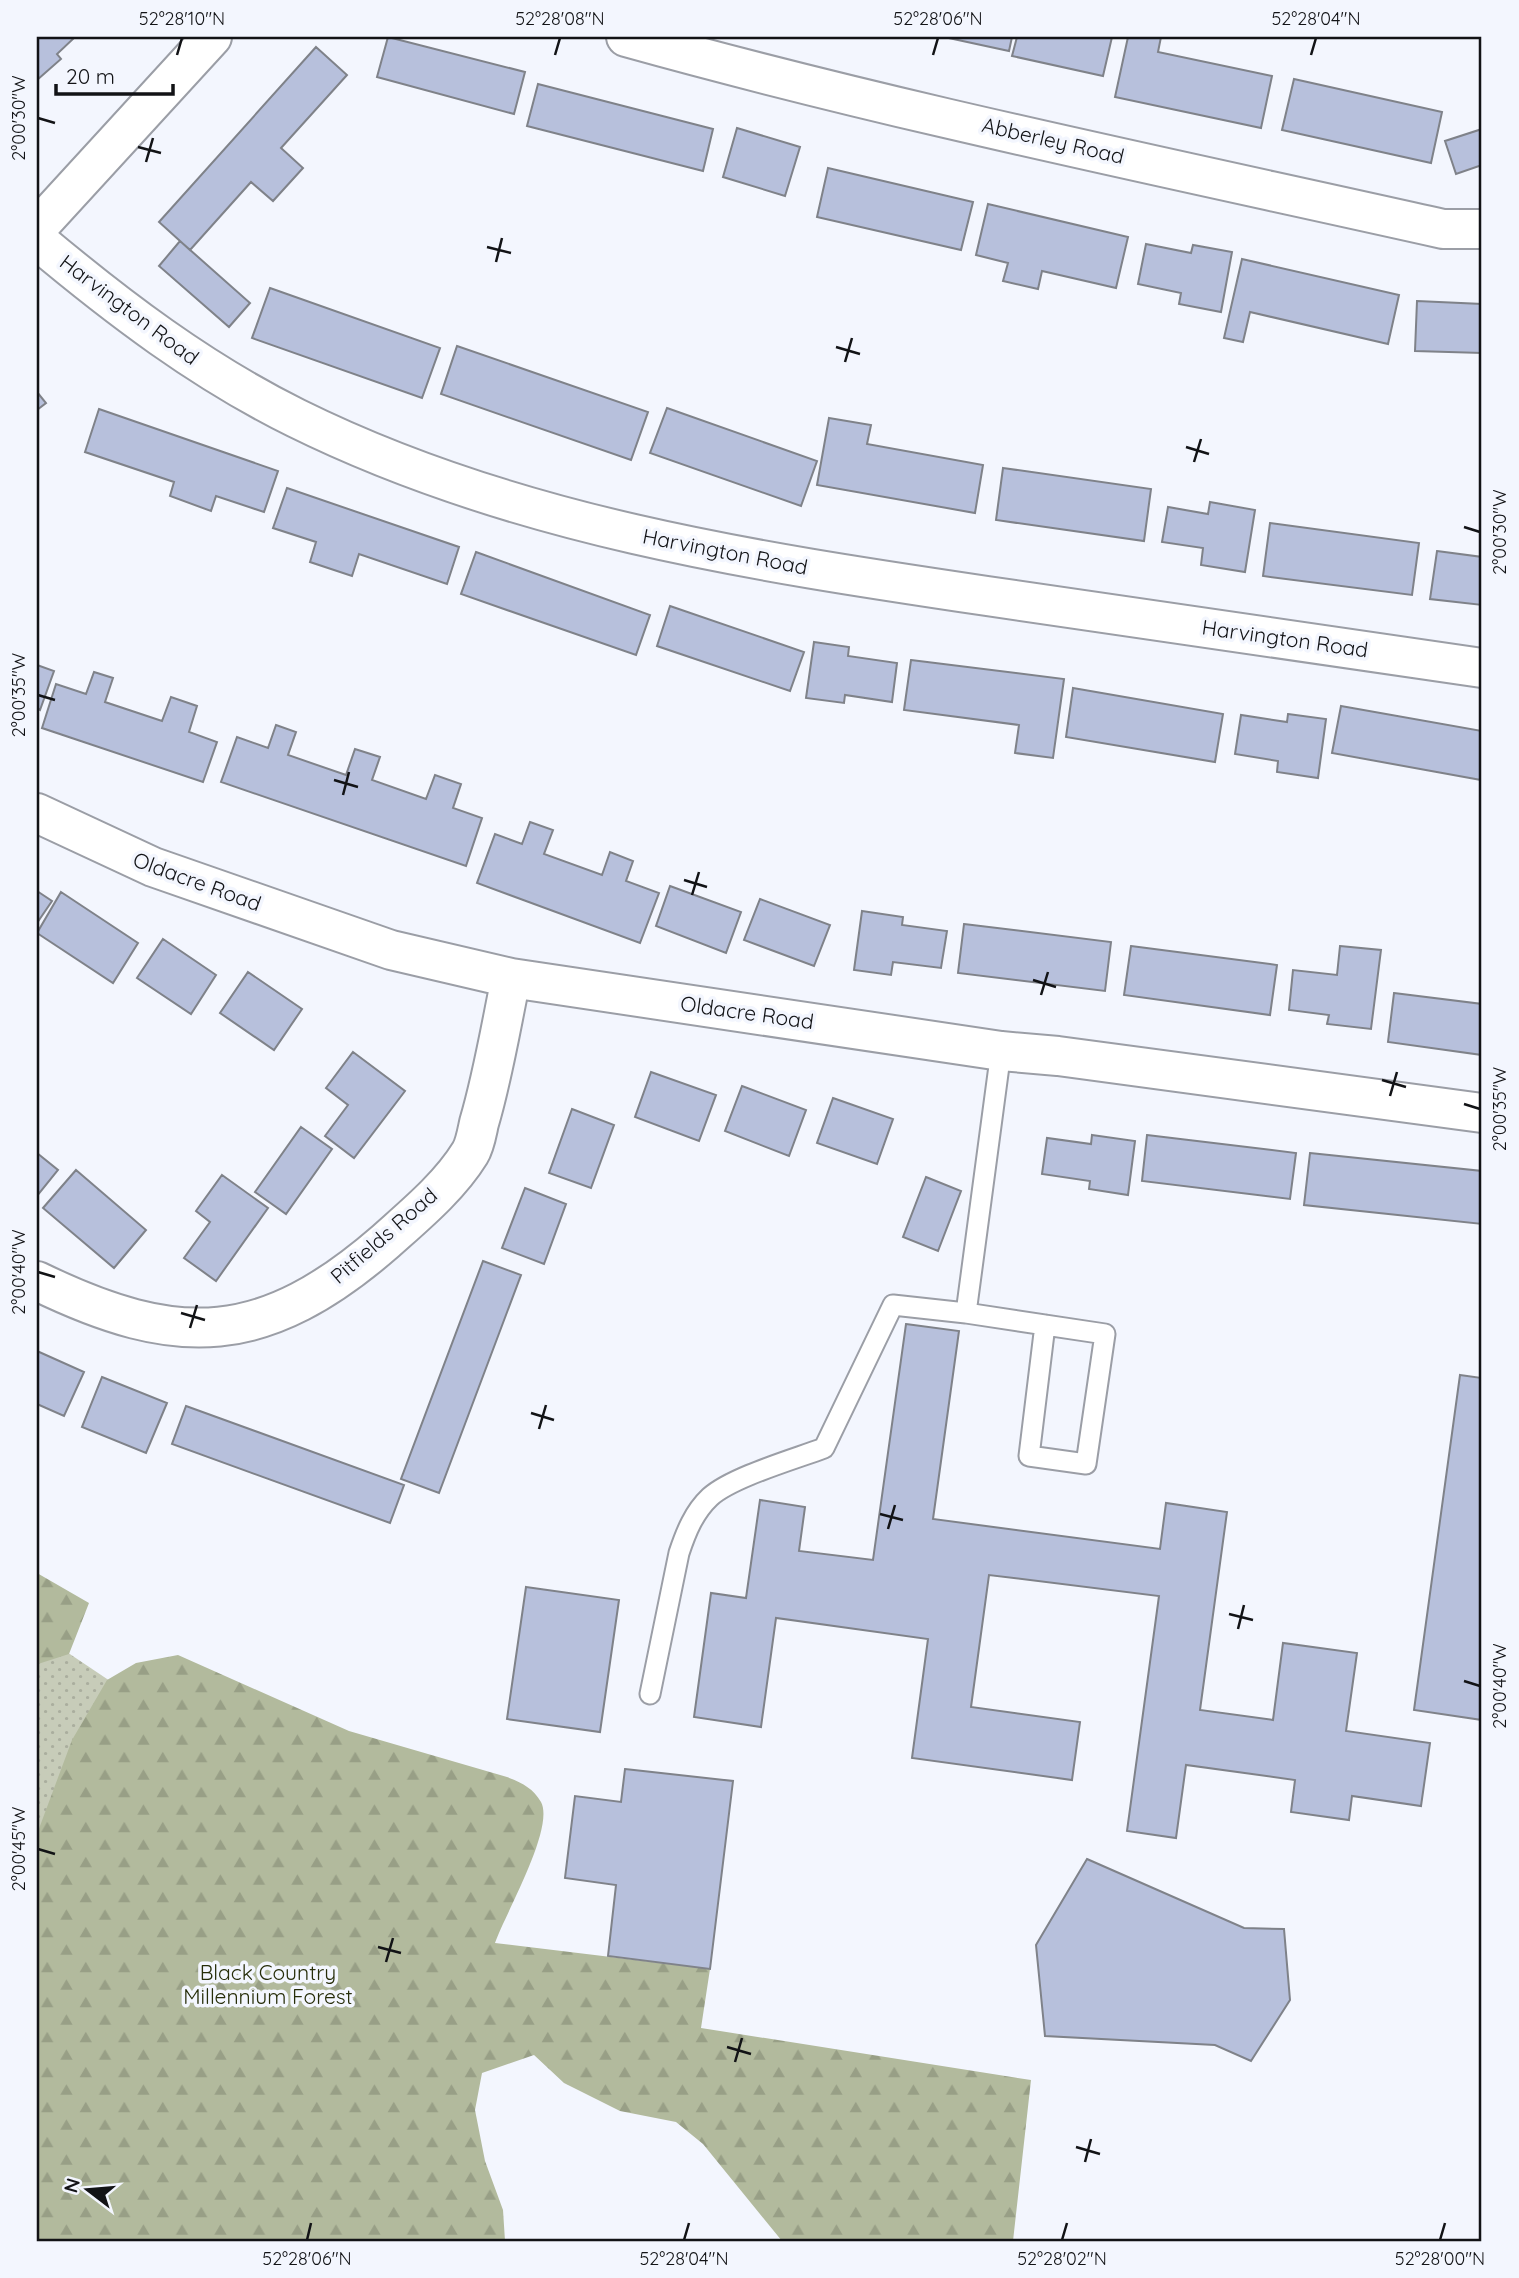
<svg xmlns="http://www.w3.org/2000/svg" width="1519" height="2278" viewBox="0 0 1519 2278" font-family="Quicksand,sans-serif">
<defs>
<pattern id="grass-dots" width="8" height="8" patternUnits="userSpaceOnUse" patternTransform="scale(1.75)"><rect width="8" height="8" fill="#c7ccb9"/><path d="M2 2h.1M6 6h.1" fill="none" stroke="#aaae9e" stroke-width="1.8" stroke-linecap="round"/></pattern>
<pattern id="forest-firs" width="22" height="20" patternUnits="userSpaceOnUse" patternTransform="scale(1.75)"><rect width="22" height="20" fill="#b2ba9d"/><path d="M5 1l3.5 6h-7zM16 11l3.5 6h-7z" fill="#989f86"/></pattern>
</defs>
<rect width="100%" height="100%" fill="#f3f6fe"/>
<path fill="url(#grass-dots)" d="M 37,1632 L 116,1685 L 37,1896 Z"/>
<path fill="url(#forest-firs)" d="M 37,1573 L 89,1603 L 69,1654 L 38,1664 Z
M 178,1655 L 349,1731 L 507,1777 C 522,1783 533,1788 541,1802 C 555,1828 505,1914 495,1943 L 710,1969 L 701,2028 L 1031,2080 L 1013,2241 L 782,2241 L 703,2144 L 676,2122 L 620,2111 L 564,2083 L 534,2055 L 482,2073 L 475,2110 L 485,2161 L 503,2210 L 505,2241 L 37,2241 L 37,1834 L 72,1740 L 107,1680 L 136,1663 Z"/>
<path fill="#b7c0dc" stroke="#7f8289" stroke-width="2" d="M 37,37 L 75,37 L 57,54 L 61,59 L 37,80 Z
M 388,37 L 525,72 L 514,114 L 377,77 Z
M 944,37 L 1012,37 L 1009,51 Z
M 1017,37 L 1112,37 L 1103,76 L 1012,56 Z
M 1128,37 L 1161,37 L 1158,52 L 1272,76 L 1261,128 L 1115,97 Z
M 316,47 L 347,75 L 281,148 L 303,168 L 273,201 L 251,182 L 190,250 L 159,222 Z
M 1294,79 L 1442,112 L 1431,163 L 1282,130 Z
M 538,84 L 713,129 L 703,171 L 527,126 Z
M 737,128 L 800,147 L 785,196 L 723,177 Z
M 1482,129 L 1482,165 L 1456,174 L 1445,141 Z
M 828,168 L 973,202 L 961,250 L 817,217 Z
M 988,204 L 1128,237 L 1116,288 L 1042,271 L 1038,289 L 1003,281 L 1008,263 L 976,255 Z
M 180,241 L 250,303 L 229,327 L 159,266 Z
M 1146,244 L 1191,253 L 1193,245 L 1232,252 L 1221,312 L 1179,304 L 1181,293 L 1138,284 Z
M 1242,259 L 1399,295 L 1388,344 L 1250,312 L 1243,342 L 1224,338 Z
M 270,288 L 440,348 L 422,398 L 252,338 Z
M 1417,301 L 1482,304 L 1482,353 L 1415,351 Z
M 457,346 L 648,412 L 631,460 L 441,394 Z
M 37,392 L 46,403 L 37,410 Z
M 667,408 L 817,461 L 801,506 L 650,453 Z
M 99,409 L 278,471 L 264,512 L 216,496 L 211,511 L 170,496 L 174,482 L 85,452 Z
M 829,418 L 871,425 L 867,444 L 983,465 L 975,513 L 817,485 Z
M 1003,468 L 1151,489 L 1144,541 L 996,520 Z
M 287,488 L 459,547 L 447,584 L 359,554 L 352,576 L 310,562 L 316,542 L 273,528 Z
M 1210,502 L 1255,510 L 1245,572 L 1201,565 L 1203,548 L 1162,542 L 1168,507 L 1208,514 Z
M 1270,523 L 1419,543 L 1412,595 L 1263,576 Z
M 1437,551 L 1482,557 L 1482,605 L 1430,599 Z
M 476,552 L 650,615 L 636,655 L 461,594 Z
M 670,606 L 804,652 L 790,691 L 657,646 Z
M 814,642 L 849,647 L 848,656 L 897,663 L 892,702 L 845,695 L 844,703 L 806,698 Z
M 911,660 L 1064,679 L 1053,758 L 1015,753 L 1019,725 L 904,710 Z
M 37,665 L 54,671 L 40,710 L 37,708 Z
M 94,672 L 113,678 L 105,702 L 162,721 L 171,697 L 197,706 L 189,732 L 217,742 L 203,782 L 42,728 L 56,684 L 86,694 Z
M 1073,688 L 1223,714 L 1215,762 L 1066,737 Z
M 1341,706 L 1482,731 L 1481,780 L 1332,753 Z
M 1288,714 L 1326,719 L 1318,778 L 1277,772 L 1278,761 L 1235,754 L 1241,715 L 1287,722 Z
M 276,725 L 296,732 L 288,755 L 346,775 L 355,749 L 380,757 L 372,780 L 426,799 L 435,775 L 461,784 L 453,808 L 482,818 L 466,866 L 221,782 L 237,737 L 268,748 Z
M 530,822 L 553,830 L 544,854 L 602,875 L 610,852 L 633,861 L 626,881 L 659,893 L 640,943 L 477,883 L 495,834 L 522,844 Z
M 670,886 L 741,912 L 726,953 L 656,926 Z
M 37,891 L 52,901 L 37,923 Z
M 61,892 L 138,943 L 113,983 L 37,933 Z
M 760,899 L 830,925 L 814,966 L 744,940 Z
M 862,911 L 903,917 L 902,925 L 947,931 L 941,968 L 893,962 L 891,975 L 854,970 Z
M 964,924 L 1111,942 L 1105,991 L 958,973 Z
M 163,939 L 216,975 L 191,1014 L 137,978 Z
M 1131,946 L 1277,965 L 1270,1015 L 1124,995 Z
M 1340,946 L 1381,950 L 1371,1029 L 1327,1024 L 1329,1015 L 1289,1010 L 1293,970 L 1337,975 Z
M 248,972 L 302,1009 L 274,1050 L 220,1013 Z
M 1394,993 L 1482,1004 L 1482,1055 L 1388,1042 Z
M 353,1052 L 405,1091 L 354,1158 L 325,1136 L 348,1105 L 326,1088 Z
M 651,1072 L 716,1095 L 699,1141 L 635,1117 Z
M 742,1086 L 806,1110 L 789,1156 L 725,1131 Z
M 833,1098 L 893,1119 L 877,1164 L 817,1143 Z
M 572,1109 L 614,1125 L 591,1188 L 549,1173 Z
M 301,1127 L 332,1149 L 286,1214 L 255,1192 Z
M 1092,1135 L 1135,1141 L 1128,1195 L 1089,1189 L 1090,1181 L 1042,1174 L 1047,1138 L 1091,1144 Z
M 1147,1135 L 1296,1153 L 1290,1199 L 1142,1181 Z
M 37,1153 L 58,1170 L 37,1196 Z
M 1310,1153 L 1482,1171 L 1482,1224 L 1304,1205 Z
M 76,1170 L 146,1230 L 114,1268 L 43,1208 Z
M 222,1175 L 268,1208 L 216,1281 L 184,1258 L 210,1222 L 196,1211 Z
M 926,1177 L 961,1191 L 938,1251 L 903,1237 Z
M 525,1188 L 566,1204 L 544,1264 L 502,1248 Z
M 483,1261 L 521,1275 L 439,1493 L 401,1479 Z
M 906,1324 L 959,1331 L 933,1519 L 1160,1549 L 1166,1503 L 1227,1512 L 1200,1710 L 1273,1720 L 1283,1643 L 1357,1653 L 1346,1731 L 1430,1743 L 1421,1806 L 1352,1796 L 1349,1820 L 1291,1812 L 1295,1780 L 1186,1765 L 1176,1838 L 1127,1831 L 1159,1596 L 989,1575 L 971,1707 L 1080,1722 L 1072,1780 L 912,1758 L 928,1639 L 776,1618 L 761,1727 L 694,1717 L 711,1593 L 746,1598 L 760,1500 L 805,1507 L 799,1551 L 873,1560 Z
M 37,1351 L 84,1372 L 64,1416 L 37,1404 Z
M 1460,1375 L 1482,1378 L 1482,1720 L 1414,1710 Z
M 102,1377 L 167,1403 L 146,1453 L 82,1427 Z
M 186,1406 L 404,1485 L 390,1523 L 172,1444 Z
M 526,1587 L 619,1600 L 600,1732 L 507,1719 Z
M 625,1769 L 733,1781 L 710,1969 L 608,1956 L 616,1885 L 565,1878 L 575,1796 L 621,1802 Z
M 1087,1859 L 1244,1928 L 1284,1929 L 1290,2000 L 1251,2061 L 1215,2045 L 1045,2036 L 1036,1945 Z"/>
<g fill="none" stroke-linecap="round" stroke-linejoin="round">
<defs>
<path id="lane" d="M 966,1313 L 1105,1334 L 1086,1464 L 1029,1456 L 1045,1325
M 650,1694 L 679,1553 C 686,1532 694,1512 710,1497 C 732,1477 795,1459 824,1448 L 893,1305 L 966,1313 L 1001,1051"/>
<path id="street" d="M 626,37 C 895,112 1170,168 1443,229 L 1482,229
M 37,240 C 118,308 201,371 296,418 C 512,525 751,561 987,596 C 1152,620 1317,644 1482,668
M 37,813 L 153,867 L 391,950 L 511,978 L 1001,1051 L 1058,1056 L 1482,1113
M 37,1281 C 179,1350 264,1347 386,1241 C 415,1215 449,1187 470,1153 C 475,1145 477,1132 479,1123 C 493,1076 501,1026 511,978"/>
<path id="secondary" d="M 37,228 L 212,37"/>
</defs>
<use href="#lane" stroke="#9b9ea6" stroke-width="23"/>
<use href="#street" stroke="#9b9ea6" stroke-width="42"/>
<use href="#secondary" stroke="#9b9ea6" stroke-width="42"/>
<use href="#lane" stroke="#fff" stroke-width="19"/>
<use href="#street" stroke="#fff" stroke-width="38"/>
<use href="#secondary" stroke="#fff" stroke-width="38"/>
</g>
<path fill="none" stroke="#121316" stroke-width="2.5" d="M 177,55 L 182,38M 555,55 L 560,38M 933,55 L 938,38M 1311,55 L 1316,38M 38,118 L 55,123M 138,147 L 161,153M 146,162 L 153,138M 487,247 L 511,253M 496,262 L 502,238M 836,347 L 860,354M 845,362 L 852,338M 1186,447 L 1209,454M 1194,462 L 1201,439M 1464,527 L 1480,532M 38,695 L 55,700M 334,780 L 358,787M 343,795 L 349,772M 684,880 L 707,887M 692,895 L 699,872M 1033,980 L 1056,987M 1041,995 L 1048,972M 1382,1080 L 1406,1087M 1390,1096 L 1397,1072M 1464,1104 L 1480,1109M 38,1272 L 55,1277M 181,1313 L 205,1320M 190,1328 L 197,1305M 531,1413 L 554,1420M 539,1429 L 546,1405M 880,1514 L 903,1520M 888,1529 L 895,1505M 1229,1614 L 1253,1620M 1238,1629 L 1244,1605M 1464,1681 L 1480,1686M 38,1849 L 55,1854M 378,1947 L 401,1953M 386,1962 L 393,1938M 727,2047 L 751,2054M 735,2062 L 742,2038M 1076,2147 L 1100,2154M 1085,2162 L 1091,2139M 307,2240 L 311,2223M 684,2240 L 689,2223M 1062,2240 L 1067,2223M 1440,2240 L 1445,2223"/>
<g text-anchor="middle" stroke-width="7" stroke-linejoin="round" paint-order="stroke">
<g font-size="21" fill="#121316" stroke="#f3f6fe">
<text transform="translate(1053 141) rotate(13)" y="7">Abberley Road</text>
<text transform="translate(129 310) rotate(37)" y="7">Harvington Road</text>
<text transform="translate(725 552) rotate(11)" y="7">Harvington Road</text>
<text transform="translate(1285 639) rotate(8)" y="7">Harvington Road</text>
<text transform="translate(197 882) rotate(20)" y="7">Oldacre Road</text>
<text transform="translate(747 1013) rotate(8)" y="7">Oldacre Road</text>
<text transform="translate(384 1236) rotate(-41)" y="7">Pitfields Road</text>
</g>
<g font-size="21" fill="#262d08" stroke="#f3f6fe">
<text x="268" y="1980">Black Country<tspan x="268" dy="24">Millennium Forest</tspan></text>
</g>
</g>
<rect width="1519" height="2278" fill="none" stroke="#f3f6fe" stroke-width="77"/>
<g transform="translate(88 2190) rotate(286)" stroke="#f3f6fe" stroke-width="5" paint-order="stroke">
<path d="M0-5L12 26L0 18L-12 26Z" fill="#121316"/>
<text y="-10" font-size="19" font-weight="bold" text-anchor="middle" fill="#121316">N</text>
</g>
<path d="M56 84v10h117v-10" fill="none" stroke="#121316" stroke-width="3.5"/>
<text x="66" y="84" font-size="21" fill="#121316" stroke="#f3f6fe" stroke-width="5" paint-order="stroke">20 m</text>
<rect x="38" y="38" width="1442" height="2202" fill="none" stroke="#121316" stroke-width="2.5"/>
<g font-size="18" text-anchor="middle" fill="#121316">
<text x="182" y="25">52°28'10"N</text>
<text x="560" y="25">52°28'08"N</text>
<text x="938" y="25">52°28'06"N</text>
<text x="1316" y="25">52°28'04"N</text>
<text transform="translate(19 118) rotate(-90)" y="6">2°00'30"W</text>
<text transform="translate(1500 532) rotate(-90)" y="6">2°00'30"W</text>
<text transform="translate(19 695) rotate(-90)" y="6">2°00'35"W</text>
<text transform="translate(1500 1109) rotate(-90)" y="6">2°00'35"W</text>
<text transform="translate(19 1272) rotate(-90)" y="6">2°00'40"W</text>
<text transform="translate(1500 1686) rotate(-90)" y="6">2°00'40"W</text>
<text transform="translate(19 1849) rotate(-90)" y="6">2°00'45"W</text>
<text x="307" y="2265">52°28'06"N</text>
<text x="684" y="2265">52°28'04"N</text>
<text x="1062" y="2265">52°28'02"N</text>
<text x="1440" y="2265">52°28'00"N</text>
</g>
</svg>
